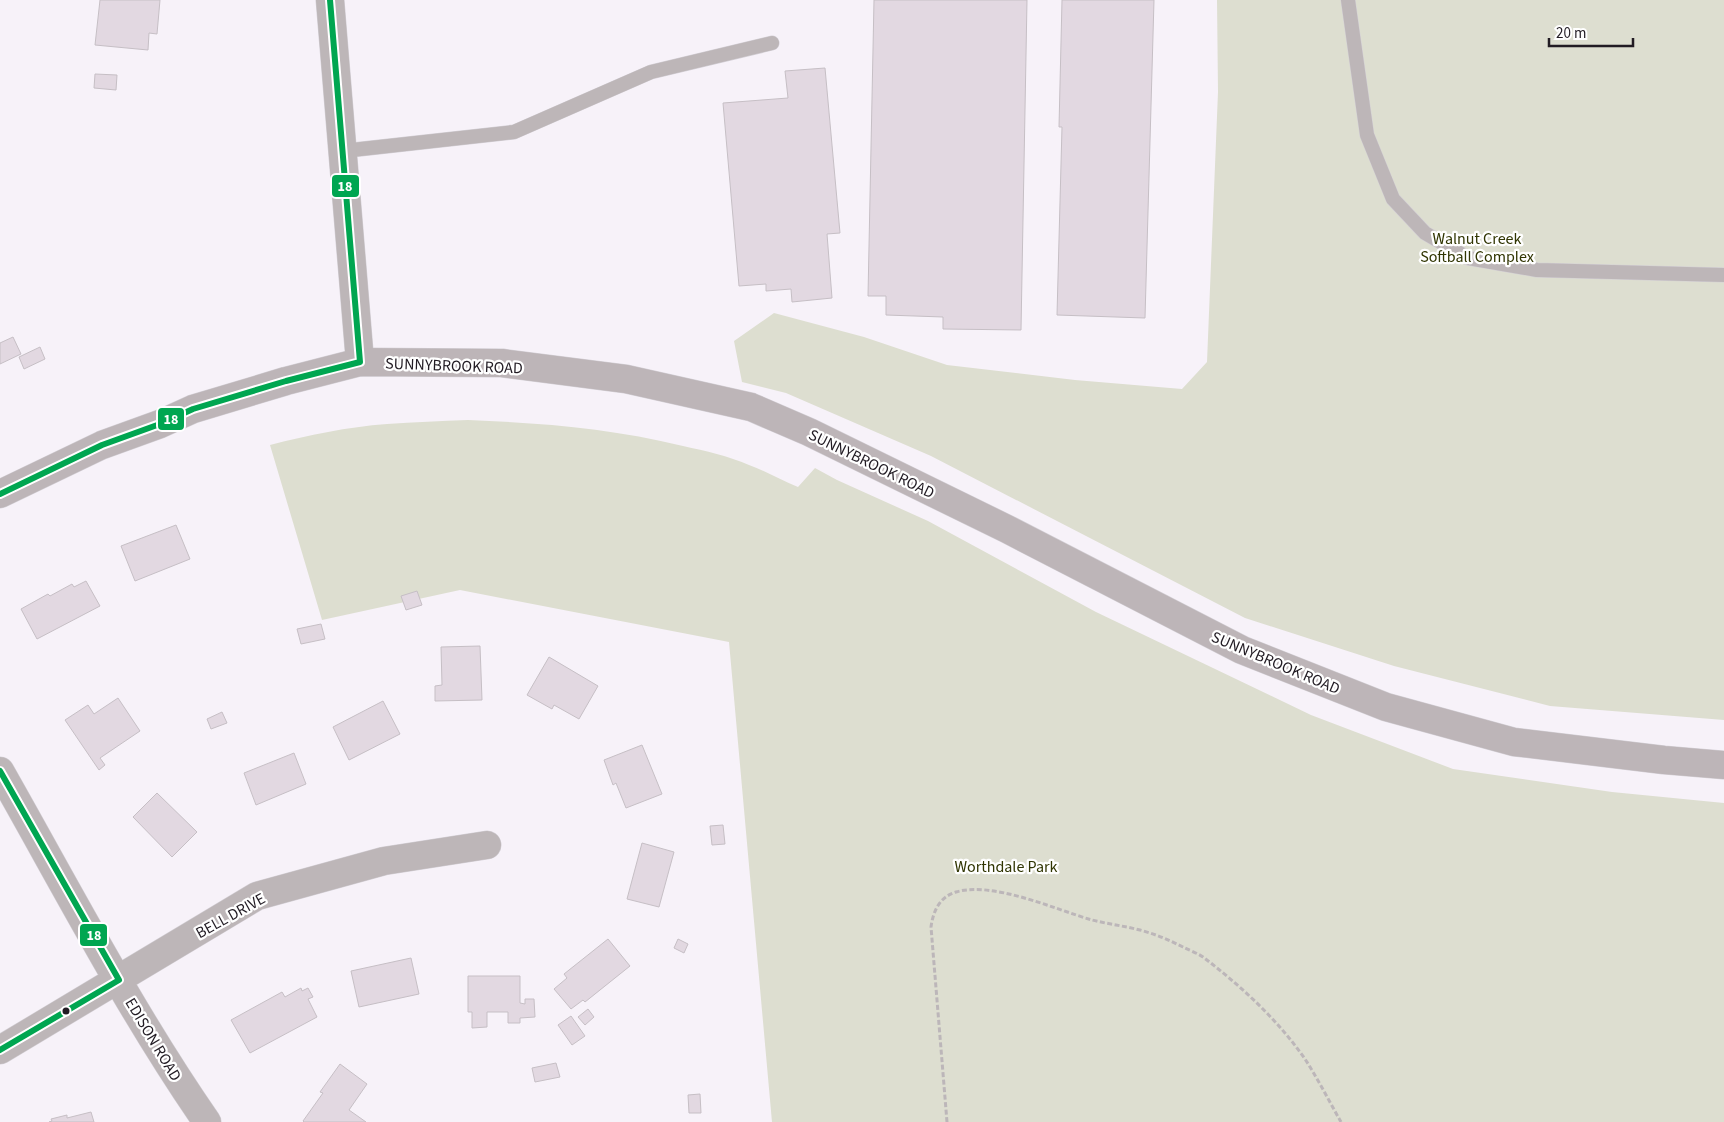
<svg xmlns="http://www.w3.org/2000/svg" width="1724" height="1122" viewBox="0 0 1724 1122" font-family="'Source Sans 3',sans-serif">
<rect width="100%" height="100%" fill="#f7f2f9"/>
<path fill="#ddded0" d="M 1217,0 L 1724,0 L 1724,720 L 1550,706 L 1394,666 L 1245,618 L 931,456 L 786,393 L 742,382 L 734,341 L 774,313 L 864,337 L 947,365 L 1075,380 L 1182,389 L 1207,362 L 1218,92 Z
M 468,420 C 543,423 610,428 683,446 C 706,451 728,456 749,465 C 766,471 781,480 798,487 L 815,468 L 837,480 L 928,521 L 1096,612 L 1311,715 L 1453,769 L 1612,792 L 1724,803 L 1724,1122 L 772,1122 L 729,642 L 460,590 L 322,620 L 270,445 C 309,435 347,427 387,424 C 414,422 441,421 468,420 Z"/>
<path fill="#e2d8e1" stroke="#c6bfc5" d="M 100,0 L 160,0 L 157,34 L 149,33 L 148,50 L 95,45 Z
M 874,0 L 1027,0 L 1021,330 L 943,329 L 943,317 L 886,315 L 886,296 L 868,296 Z
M 1062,0 L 1154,0 L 1145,318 L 1057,315 L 1062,127 L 1059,127 Z
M 825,68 L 840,233 L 827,234 L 832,298 L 792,302 L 791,289 L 766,291 L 766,284 L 739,286 L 723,103 L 788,98 L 785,71 Z
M 95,74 L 117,75 L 116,90 L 94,88 Z
M 13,337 L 21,354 L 0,364 L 0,343 Z
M 40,347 L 45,359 L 24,369 L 19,357 Z
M 176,525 L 190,559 L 135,581 L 121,546 Z
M 86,581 L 100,606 L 37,639 L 21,609 L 48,594 L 50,596 L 72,584 L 74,587 Z
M 417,591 L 422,605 L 406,610 L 401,596 Z
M 321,624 L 325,639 L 301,644 L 297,629 Z
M 480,646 L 482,700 L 435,701 L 435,686 L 442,685 L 441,647 Z
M 549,657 L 598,686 L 579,719 L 554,705 L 552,709 L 527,695 Z
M 118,698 L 140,731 L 100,758 L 105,765 L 99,770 L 65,720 L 88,705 L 94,714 Z
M 383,701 L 400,734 L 349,760 L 333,727 Z
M 222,712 L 227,723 L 211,729 L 207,719 Z
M 642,745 L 662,794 L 626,808 L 616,783 L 613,785 L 604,760 Z
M 294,753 L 306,784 L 256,805 L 244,773 Z
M 157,793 L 197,832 L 172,857 L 133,817 Z
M 723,825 L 725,844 L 712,845 L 710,826 Z
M 642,843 L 674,852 L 659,907 L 627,899 Z
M 608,939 L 630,966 L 585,1002 L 583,1000 L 571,1009 L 554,989 L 567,978 L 564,974 Z
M 678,939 L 688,944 L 684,953 L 674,948 Z
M 411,958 L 419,994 L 359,1007 L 351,971 Z
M 468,976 L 520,976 L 520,1003 L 525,1004 L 525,999 L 534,999 L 535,1017 L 520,1018 L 520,1023 L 508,1023 L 508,1012 L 487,1012 L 487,1027 L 472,1028 L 472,1012 L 468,1012 Z
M 301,988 L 302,991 L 308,988 L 313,997 L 308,999 L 317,1017 L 250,1053 L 231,1020 L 282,992 L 285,997 Z
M 588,1009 L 594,1017 L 585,1025 L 578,1017 Z
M 571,1016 L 585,1036 L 572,1045 L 558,1025 Z
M 556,1063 L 560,1077 L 535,1082 L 532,1068 Z
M 340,1064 L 367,1084 L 349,1110 L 366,1122 L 304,1122 L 303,1121 L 323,1093 L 320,1092 Z
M 700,1094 L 701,1113 L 689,1113 L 688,1095 Z
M 91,1112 L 94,1122 L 49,1122 L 52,1121 L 51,1119 L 67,1115 L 67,1118 Z"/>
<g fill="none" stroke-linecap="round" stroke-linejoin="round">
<defs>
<path id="lane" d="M 1348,0 L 1367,135 L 1393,199 L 1425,233 L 1468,258 L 1537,270 L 1724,275
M 343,151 L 514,132 L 651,72 L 772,43"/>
<path id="street" d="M 330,0 L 360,362
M 0,771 C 67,889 130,1011 207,1122
M 0,1050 L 257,896 L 384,861 L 487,845"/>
<path id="secondary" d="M 0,494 L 102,445 L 160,424 L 193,409 L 286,381 L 360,362 L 502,363 L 626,379 L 751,407 L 809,432 L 1007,529 L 1242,650 L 1386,707 L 1514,742 L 1664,760 L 1724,765"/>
</defs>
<use href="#lane" stroke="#d4d0d6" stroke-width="15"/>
<use href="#street" stroke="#d4d0d6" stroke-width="29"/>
<use href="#secondary" stroke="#d4d0d6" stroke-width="29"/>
<path stroke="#bcb6b9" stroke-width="3" stroke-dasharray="5 2.5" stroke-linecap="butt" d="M 947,1122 L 931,927 C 933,912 939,897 956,892 C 993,881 1054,909 1092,920 C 1108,924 1124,926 1140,930 C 1155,934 1169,940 1183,947 C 1189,950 1197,953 1203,957 C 1241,986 1278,1020 1305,1059 C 1318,1079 1329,1101 1341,1122"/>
<use href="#lane" stroke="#bdb6b8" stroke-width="14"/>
<use href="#street" stroke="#bdb6b8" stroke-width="28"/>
<use href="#secondary" stroke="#bdb5b8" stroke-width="28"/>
<defs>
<path id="bus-1" d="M 0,494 L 102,445 L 160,424 L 193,409 L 286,381 L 360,362 L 330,0
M 0,771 L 119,980 L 0,1050"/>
</defs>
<use href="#bus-1" stroke="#fff" stroke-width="10"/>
<use href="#bus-1" stroke="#00a651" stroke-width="6"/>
</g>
<circle fill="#211b23" stroke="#fff" stroke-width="2" cx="66" cy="1011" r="4.5"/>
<g text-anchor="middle" stroke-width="4.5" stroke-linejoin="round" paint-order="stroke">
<g font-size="16" fill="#303502" stroke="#fff">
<text x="1477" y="244">Walnut Creek<tspan x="1477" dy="18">Softball Complex</tspan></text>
<text x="1006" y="872">Worthdale Park</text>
</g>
<g font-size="16" fill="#211b23" stroke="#fff">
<text transform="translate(454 365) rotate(2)" y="6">SUNNYBROOK ROAD</text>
<text transform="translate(872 463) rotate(26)" y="6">SUNNYBROOK ROAD</text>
<text transform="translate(1276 662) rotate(23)" y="6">SUNNYBROOK ROAD</text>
<text transform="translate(230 915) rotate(-29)" y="6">BELL DRIVE</text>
<text transform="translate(154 1039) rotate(59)" y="6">EDISON ROAD</text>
</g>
</g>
<g stroke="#fff" stroke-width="2">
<rect x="331" y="174" width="29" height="24" rx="5" fill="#00a651"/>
<rect x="157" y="407" width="28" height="24" rx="5" fill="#00a651"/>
<rect x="79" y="923" width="29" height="24" rx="5" fill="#00a651"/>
</g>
<g font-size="14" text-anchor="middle" font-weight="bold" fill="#fff">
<text x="345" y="191">18</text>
<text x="171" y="424">18</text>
<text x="94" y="940">18</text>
</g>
<path d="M1549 38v8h84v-8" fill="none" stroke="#211b23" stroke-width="2.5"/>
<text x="1556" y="38" font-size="15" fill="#211b23" stroke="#ffffff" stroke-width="4" paint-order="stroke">20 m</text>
</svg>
